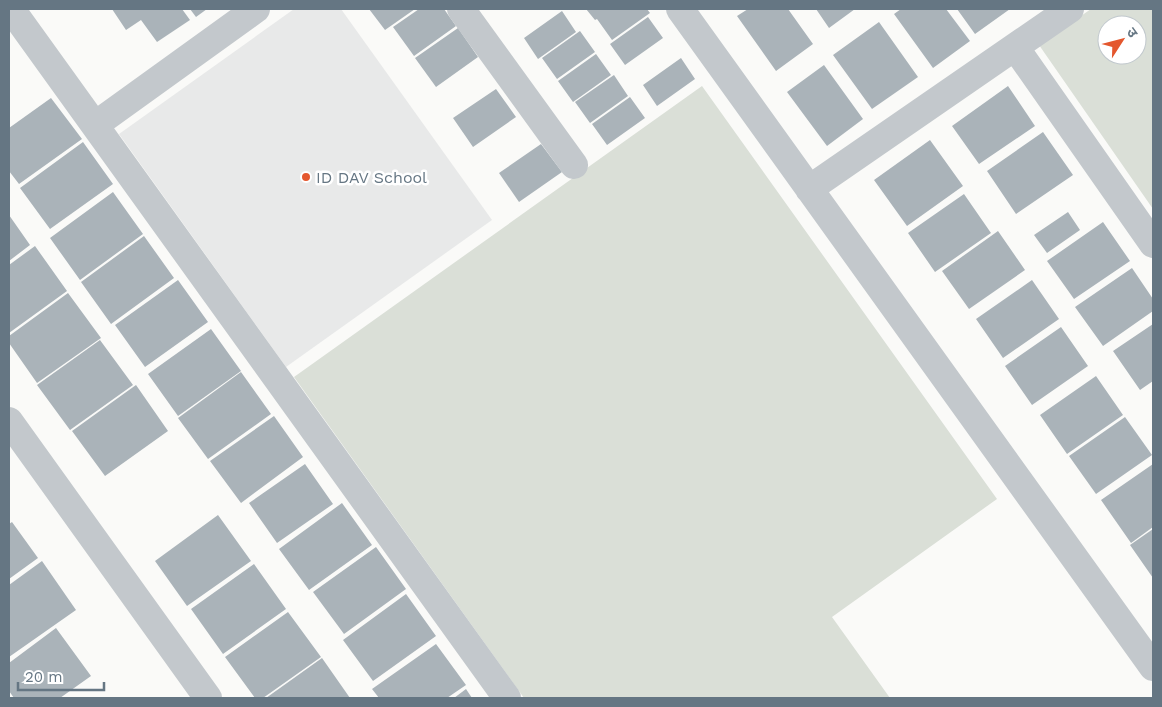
<svg xmlns="http://www.w3.org/2000/svg" width="1162" height="707" viewBox="0 0 1162 707" font-family="'Work Sans','Noto Sans Devanagari',sans-serif">
<rect width="100%" height="100%" fill="#fafaf8"/>
<path fill="#e8e9e9" d="M 294,9 L 341,9 L 492,220 L 286,367 L 119,134 Z"/>
<path fill="#dadfd7" fill-rule="evenodd" d="M 1091,9 L 1153,9 L 1153,209 L 1039,45 ZM 1107,25 L 1137,25 L 1137,55 L 1107,55 Z
M 702,86 L 997,499 L 832,617 L 890,698 L 524,698 L 294,377 Z"/>
<path fill="#aab3b9" d="M 112,9 L 182,9 L 190,20 L 157,42 L 141,20 L 126,30 Z
M 190,9 L 207,9 L 196,17 Z
M 369,9 L 415,9 L 385,30 Z
M 419,9 L 444,9 L 456,26 L 414,56 L 393,27 Z
M 586,9 L 647,9 L 650,13 L 612,40 L 597,19 L 595,20 Z
M 748,9 L 788,9 L 813,44 L 776,71 L 737,16 Z
M 816,9 L 855,9 L 829,28 Z
M 901,9 L 946,9 L 970,41 L 933,68 L 894,14 Z
M 957,9 L 1010,9 L 975,34 Z
M 562,11 L 576,32 L 538,59 L 524,38 Z
M 648,17 L 663,38 L 625,65 L 610,44 Z
M 879,22 L 918,77 L 872,109 L 833,55 Z
M 458,28 L 478,57 L 436,87 L 415,58 Z
M 580,31 L 595,52 L 557,79 L 542,58 Z
M 596,54 L 611,75 L 573,102 L 558,81 Z
M 681,58 L 695,79 L 657,106 L 643,85 Z
M 824,65 L 863,119 L 827,146 L 787,92 Z
M 614,75 L 628,96 L 590,123 L 575,102 Z
M 1008,86 L 1035,126 L 979,164 L 952,126 Z
M 496,89 L 516,117 L 473,147 L 453,118 Z
M 630,97 L 645,118 L 607,145 L 592,124 Z
M 51,98 L 82,139 L 19,184 L 9,171 L 9,128 Z
M 1043,132 L 1073,175 L 1016,214 L 987,171 Z
M 930,140 L 963,186 L 907,226 L 874,180 Z
M 83,142 L 113,184 L 50,229 L 20,188 Z
M 541,144 L 562,172 L 519,202 L 499,173 Z
M 113,192 L 143,234 L 80,280 L 50,238 Z
M 964,194 L 991,233 L 935,272 L 908,233 Z
M 1068,212 L 1080,230 L 1047,253 L 1034,235 Z
M 9,215 L 30,245 L 9,261 Z
M 1103,222 L 1130,261 L 1074,299 L 1047,261 Z
M 998,231 L 1025,270 L 969,309 L 942,271 Z
M 144,236 L 174,278 L 111,324 L 81,282 Z
M 35,246 L 67,291 L 9,333 L 9,265 Z
M 1132,268 L 1153,299 L 1153,311 L 1103,346 L 1075,307 Z
M 178,280 L 208,322 L 145,367 L 115,325 Z
M 1032,280 L 1059,319 L 1003,358 L 976,319 Z
M 68,293 L 101,338 L 37,383 L 9,343 L 9,336 Z
M 1153,324 L 1153,381 L 1140,390 L 1113,351 Z
M 1061,327 L 1088,366 L 1032,405 L 1005,366 Z
M 211,329 L 241,371 L 178,416 L 148,374 Z
M 100,340 L 133,385 L 70,430 L 37,385 Z
M 241,372 L 271,414 L 208,459 L 178,418 Z
M 1096,376 L 1123,415 L 1067,454 L 1040,415 Z
M 136,385 L 168,431 L 105,476 L 72,431 Z
M 274,416 L 303,457 L 241,503 L 210,461 Z
M 1125,417 L 1152,455 L 1096,494 L 1069,456 Z
M 305,464 L 333,504 L 277,543 L 249,503 Z
M 1153,464 L 1153,527 L 1131,543 L 1101,500 Z
M 342,503 L 372,545 L 309,590 L 279,549 Z
M 218,515 L 251,561 L 187,606 L 155,561 Z
M 12,522 L 38,558 L 9,579 L 9,524 Z
M 1153,529 L 1153,578 L 1130,545 Z
M 376,547 L 406,589 L 344,634 L 313,592 Z
M 42,561 L 76,610 L 9,657 L 9,585 Z
M 254,564 L 286,609 L 223,654 L 191,609 Z
M 406,594 L 436,636 L 373,681 L 343,640 Z
M 288,612 L 321,657 L 263,698 L 255,698 L 225,657 Z
M 56,628 L 91,676 L 60,698 L 14,698 L 9,691 L 9,663 Z
M 436,644 L 466,685 L 447,698 L 379,698 L 372,689 Z
M 322,658 L 350,698 L 266,698 Z
M 466,689 L 472,698 L 454,698 Z"/>
<g fill="none" stroke-linecap="round" stroke-linejoin="round">
<path stroke="#c3c8cc" stroke-width="28" d="M 11,9 L 507,698
M 461,9 L 574,165
M 680,9 L 1153,667
M 1015,47 L 1153,244
M 95,125 L 256,9
M 809,189 L 1070,9
M 9,421 L 208,698"/>
</g>
<circle fill="#e4572e" stroke="#fff" stroke-width="2" cx="306" cy="177" r="5"/>
<g text-anchor="middle" stroke-width="5" stroke-linejoin="round" paint-order="stroke">
<g font-size="16" fill="#657683" stroke="#fff" text-anchor="start">
<text x="316" y="183">ID DAV School</text>
</g>
</g>
<rect width="1162" height="707" fill="none" stroke="#657683" stroke-width="20"/>
<g transform="translate(1122 40) rotate(54)"><circle r="24" fill="#ffffff" stroke="#c1c8cd"/>
<path d="M0-4L9 19L0 12L-9 19Z" fill="#e4572e"/>
<text y="-8" font-size="14" font-weight="bold" text-anchor="middle" fill="#657683">उ</text>
</g>
<path d="M18 682v8h86v-8" fill="none" stroke="#657683" stroke-width="2.5"/>
<text x="25" y="682" font-size="15" fill="#657683" stroke="#ffffff" stroke-width="4" paint-order="stroke">20 m</text>
</svg>
